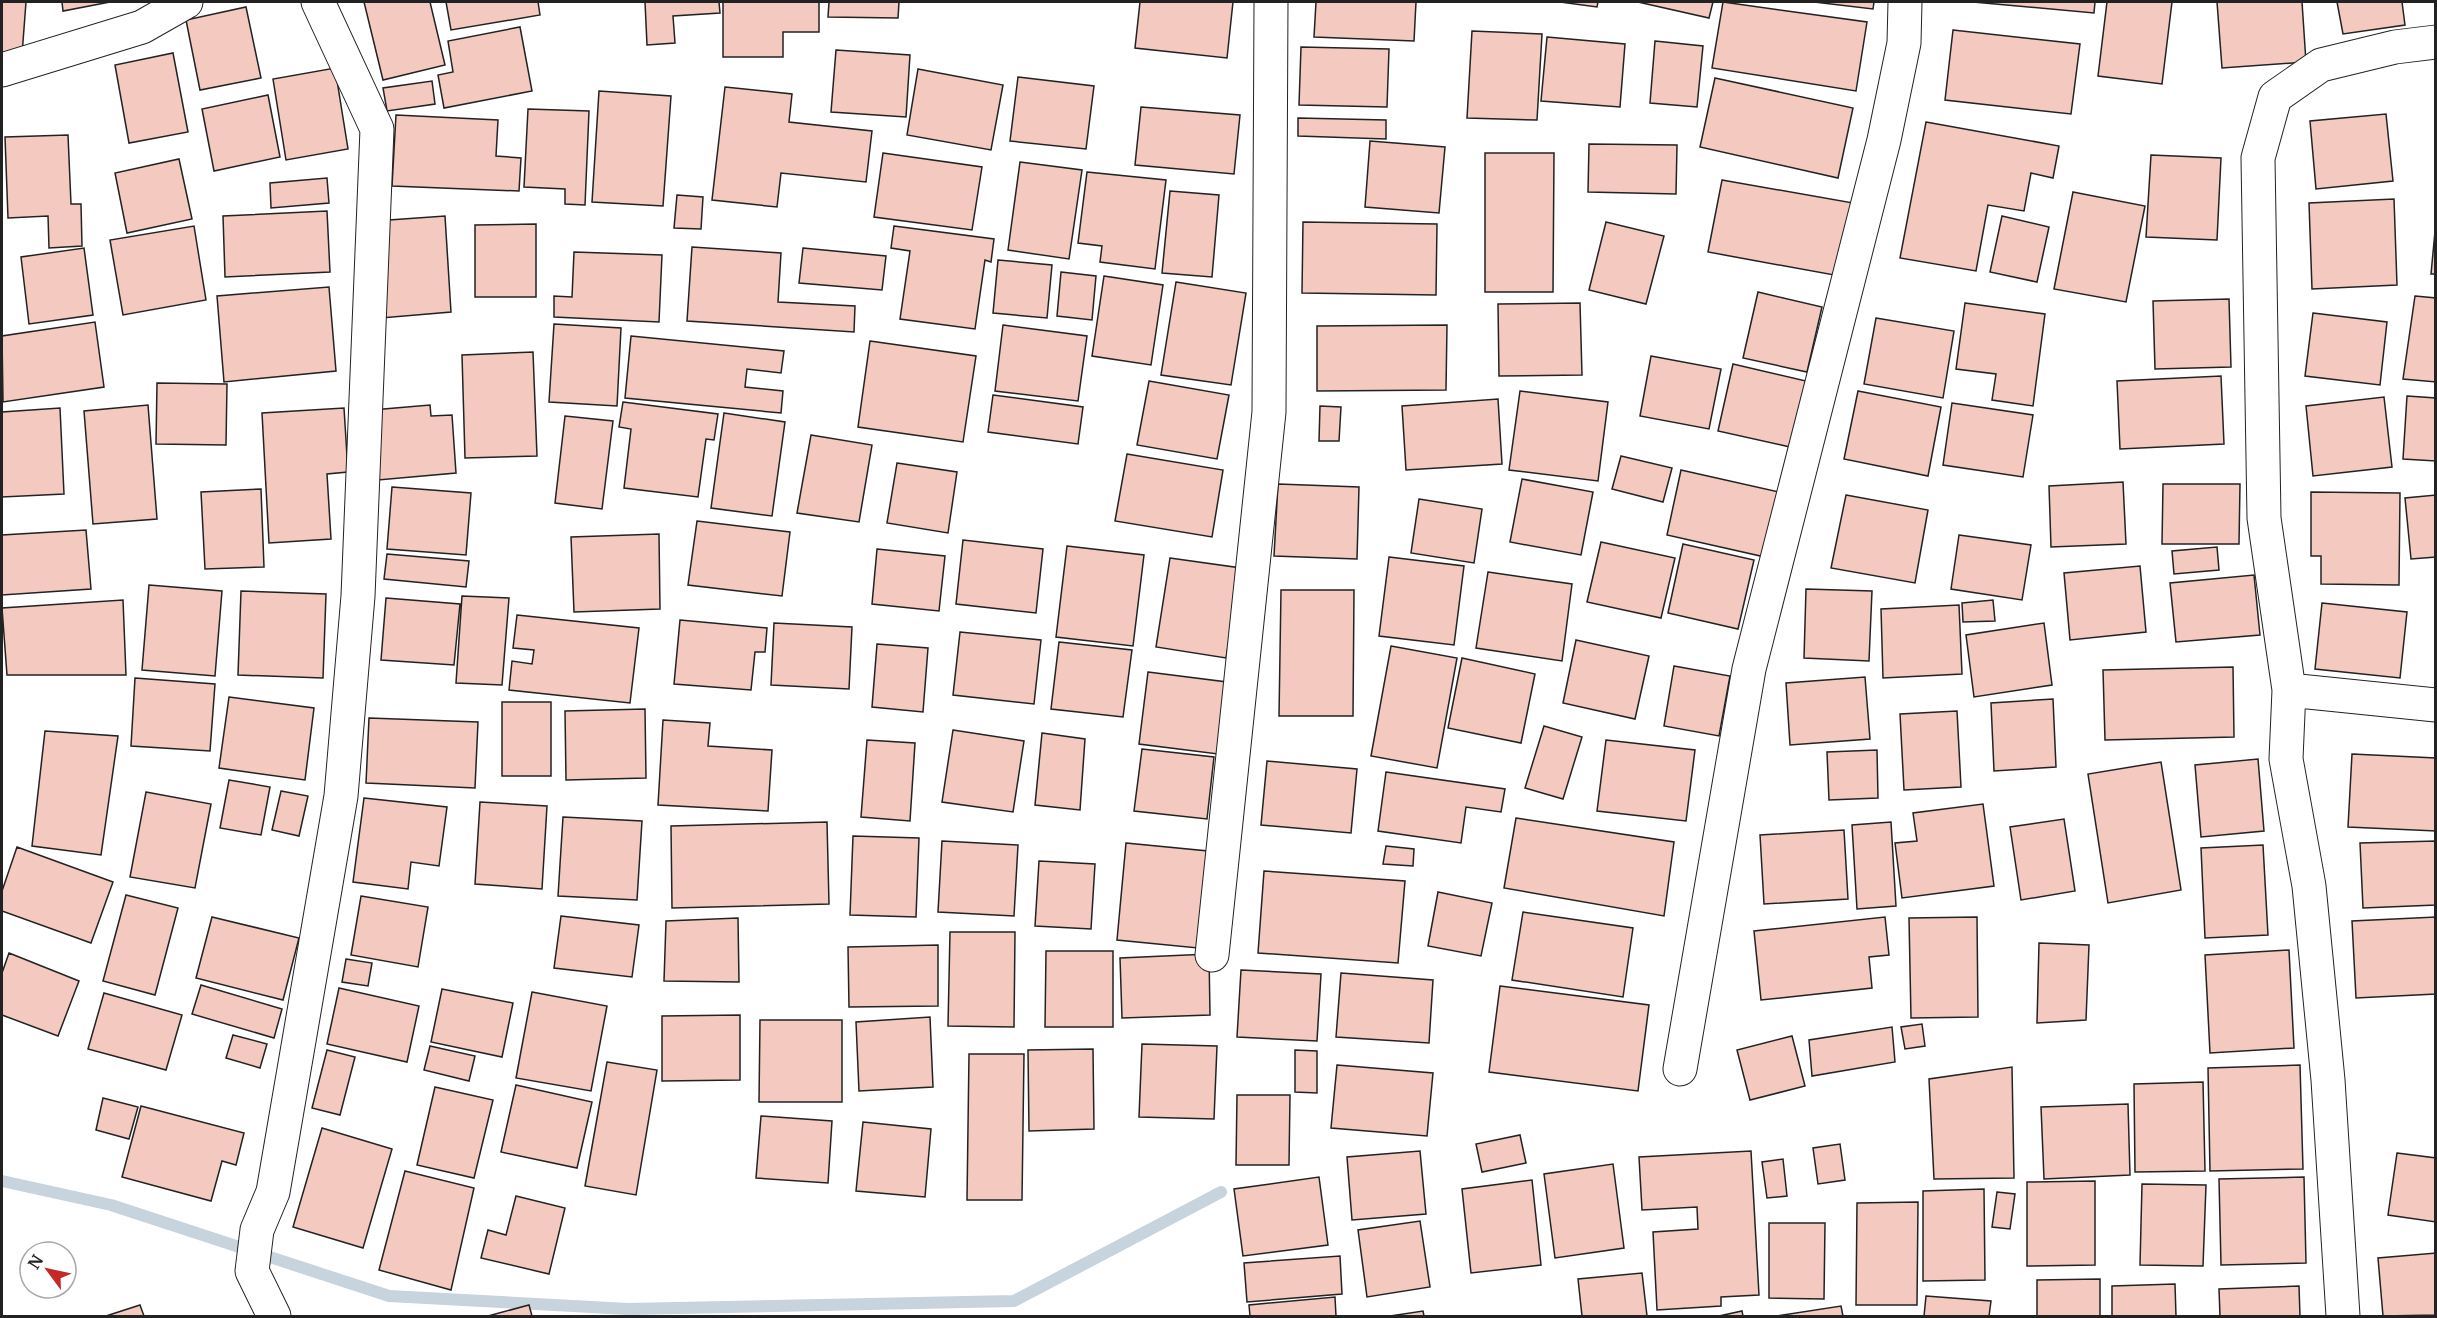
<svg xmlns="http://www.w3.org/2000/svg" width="2437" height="1318" viewBox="0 0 2437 1318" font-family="Merriweather,serif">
<rect width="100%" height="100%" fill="#fff"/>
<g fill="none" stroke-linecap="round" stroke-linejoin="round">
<path stroke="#c7d3dd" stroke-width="12" d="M 2,1181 L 111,1205 L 389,1296 L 628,1309 L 1014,1301 L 1221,1192"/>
</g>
<path fill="#f3c9c0" stroke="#222" stroke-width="1.5" d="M 2,2 L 26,2 L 22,55 L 2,53 Z
M 62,2 L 110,2 L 63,11 Z
M 364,2 L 430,2 L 445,65 L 383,80 Z
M 446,2 L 538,2 L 540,15 L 451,30 Z
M 645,2 L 719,2 L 720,13 L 673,16 L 675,43 L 647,45 Z
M 723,2 L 819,2 L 819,32 L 783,32 L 783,57 L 723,57 Z
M 829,2 L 899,2 L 898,18 L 828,17 Z
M 1140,2 L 1233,2 L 1227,58 L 1135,48 Z
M 1316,2 L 1416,2 L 1414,41 L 1314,37 Z
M 1560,2 L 1598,2 L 1597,7 Z
M 1638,2 L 1713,2 L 1709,18 Z
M 1723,2 L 1867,22 L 1856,91 L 1712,68 Z
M 1814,2 L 1874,2 L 1873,9 Z
M 1973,2 L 2095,2 L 2094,13 Z
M 2107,2 L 2172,2 L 2162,84 L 2098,76 Z
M 2217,2 L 2302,2 L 2306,62 L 2222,68 Z
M 2337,2 L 2402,2 L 2405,25 L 2343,34 Z
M 246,7 L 261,78 L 200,90 L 186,20 Z
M 520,27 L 532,91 L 444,108 L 438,75 L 453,72 L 448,41 Z
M 1953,30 L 2080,44 L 2071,114 L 1945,100 Z
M 1472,31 L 1542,34 L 1537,120 L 1467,118 Z
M 1547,37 L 1625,44 L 1620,107 L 1541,101 Z
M 1655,41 L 1703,46 L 1697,107 L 1650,103 Z
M 1301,47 L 1389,49 L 1387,107 L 1299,105 Z
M 836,50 L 910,55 L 906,117 L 831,112 Z
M 173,53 L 188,132 L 129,143 L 115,65 Z
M 335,68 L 348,149 L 286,160 L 273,79 Z
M 918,69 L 1003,85 L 991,150 L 907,135 Z
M 1018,77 L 1094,86 L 1086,149 L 1010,141 Z
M 1715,78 L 1853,108 L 1838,178 L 1700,147 Z
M 432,81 L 435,104 L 387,111 L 383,88 Z
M 725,87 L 792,94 L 789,122 L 872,131 L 866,182 L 781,173 L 777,207 L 712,200 Z
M 599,91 L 671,96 L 663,206 L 592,202 Z
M 268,95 L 280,157 L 214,171 L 202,109 Z
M 1141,107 L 1240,115 L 1234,174 L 1135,165 Z
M 528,109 L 589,111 L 585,205 L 565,204 L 565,189 L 524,187 Z
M 2386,114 L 2393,181 L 2316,189 L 2310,121 Z
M 396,115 L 498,120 L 496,156 L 521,158 L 519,191 L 392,186 Z
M 1298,118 L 1386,120 L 1386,139 L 1298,136 Z
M 1926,122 L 2059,146 L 2053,178 L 2031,173 L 2024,211 L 1988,205 L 1976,271 L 1900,258 Z
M 68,135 L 71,204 L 81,204 L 82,246 L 49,248 L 48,216 L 8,218 L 5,137 Z
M 1370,141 L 1445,147 L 1439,213 L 1365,207 Z
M 1589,144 L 1677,145 L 1676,194 L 1588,192 Z
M 883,153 L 982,167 L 972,230 L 874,217 Z
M 1485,153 L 1554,153 L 1553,292 L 1485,292 Z
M 2151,155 L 2221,158 L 2217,240 L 2146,237 Z
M 179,159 L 192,219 L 127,233 L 115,173 Z
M 1020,162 L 1082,170 L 1069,259 L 1008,250 Z
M 1087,172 L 1166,180 L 1155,269 L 1100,262 L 1102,246 L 1078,243 Z
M 327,178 L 329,203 L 271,208 L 270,183 Z
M 1722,180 L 1859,204 L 1845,277 L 1708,252 Z
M 1170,191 L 1219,195 L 1212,277 L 1162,273 Z
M 2073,192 L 2145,206 L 2126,302 L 2054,289 Z
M 677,195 L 703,197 L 701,229 L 674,228 Z
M 2394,199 L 2397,285 L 2312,289 L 2309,203 Z
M 327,211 L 330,272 L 225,277 L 223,216 Z
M 445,216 L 451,312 L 381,318 L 375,221 Z
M 2002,216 L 2049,227 L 2037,282 L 1990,272 Z
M 2436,221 L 2436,274 L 2431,274 Z
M 1303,222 L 1437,224 L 1436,295 L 1302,293 Z
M 1606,222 L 1664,236 L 1646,304 L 1589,290 Z
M 536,224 L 536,297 L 475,297 L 475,225 Z
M 194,226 L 206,300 L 123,315 L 110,240 Z
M 894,226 L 994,239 L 991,262 L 985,260 L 975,329 L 900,319 L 910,251 L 891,248 Z
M 692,247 L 781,253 L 778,302 L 855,306 L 854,332 L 687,321 Z
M 84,248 L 93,315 L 29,324 L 21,257 Z
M 803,248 L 886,256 L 882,290 L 799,283 Z
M 574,252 L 662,255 L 659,322 L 554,317 L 554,296 L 572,297 Z
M 998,260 L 1052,265 L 1047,318 L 993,313 Z
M 1061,272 L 1096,276 L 1092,320 L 1057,316 Z
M 1104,276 L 1163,285 L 1151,365 L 1092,356 Z
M 1176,282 L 1246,293 L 1231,385 L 1161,375 Z
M 329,287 L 336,371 L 224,382 L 217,296 Z
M 1758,292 L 1822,307 L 1807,372 L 1743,358 Z
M 2415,296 L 2436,298 L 2436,382 L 2403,379 Z
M 2229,299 L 2231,367 L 2155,369 L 2153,301 Z
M 1580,303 L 1582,375 L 1499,376 L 1498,304 Z
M 1965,303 L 2045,314 L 2033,406 L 1992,400 L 1996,374 L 1956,369 Z
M 2313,313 L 2387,322 L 2380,385 L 2305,376 Z
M 1876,318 L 1954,331 L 1943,398 L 1864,384 Z
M 95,322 L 104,387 L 3,402 L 2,336 Z
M 554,324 L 621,328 L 617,406 L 549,402 Z
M 1003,325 L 1087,336 L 1078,401 L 995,391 Z
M 1447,325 L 1446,390 L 1317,391 L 1317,326 Z
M 631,336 L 784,351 L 781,373 L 747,369 L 745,387 L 783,391 L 781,413 L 625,398 Z
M 870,341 L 976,356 L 963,442 L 858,427 Z
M 533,352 L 537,456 L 465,458 L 462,355 Z
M 1651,356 L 1721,369 L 1709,429 L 1640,416 Z
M 1733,364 L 1806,381 L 1790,447 L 1718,431 Z
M 2221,376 L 2224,444 L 2120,449 L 2117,381 Z
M 1149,381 L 1229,395 L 1217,459 L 1137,445 Z
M 157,383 L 227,384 L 226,445 L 156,444 Z
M 1520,391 L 1608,402 L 1598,481 L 1509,470 Z
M 1858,391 L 1941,407 L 1928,476 L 1844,459 Z
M 993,395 L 1083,407 L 1078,444 L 988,432 Z
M 2407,396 L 2436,398 L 2436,461 L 2403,459 Z
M 2384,397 L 2392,467 L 2313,476 L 2306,406 Z
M 1498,399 L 1502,464 L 1406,470 L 1402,406 Z
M 623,402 L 718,414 L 714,440 L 706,439 L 698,497 L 624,488 L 631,429 L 619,427 Z
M 1952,403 L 2033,415 L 2023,477 L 1943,465 Z
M 148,405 L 157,519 L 93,524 L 84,411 Z
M 430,405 L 431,416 L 452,415 L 456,473 L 378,480 L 372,410 Z
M 1320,406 L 1341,407 L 1339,441 L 1319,441 Z
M 60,408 L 64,494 L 2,497 L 2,412 Z
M 344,408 L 348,472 L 327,474 L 331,539 L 269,543 L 262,413 Z
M 724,413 L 785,422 L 772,516 L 711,508 Z
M 565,416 L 613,421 L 602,509 L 555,503 Z
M 811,435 L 872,445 L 859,522 L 797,513 Z
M 1127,454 L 1223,470 L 1212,537 L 1115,521 Z
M 1621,456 L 1672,468 L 1663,502 L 1612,489 Z
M 897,463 L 957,472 L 948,533 L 887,523 Z
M 1681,470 L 1779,492 L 1765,557 L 1667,535 Z
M 1522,479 L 1593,492 L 1581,555 L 1510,542 Z
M 2123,482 L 2126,544 L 2051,547 L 2049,486 Z
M 1278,484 L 1359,487 L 1357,559 L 1274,556 Z
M 2163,484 L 2240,484 L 2239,544 L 2162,544 Z
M 392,487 L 471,493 L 466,555 L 387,549 Z
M 261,489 L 264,567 L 205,569 L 201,492 Z
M 2311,492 L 2400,493 L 2399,585 L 2321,584 L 2321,556 L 2311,556 Z
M 1846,495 L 1928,510 L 1915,583 L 1831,568 Z
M 2436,495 L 2436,557 L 2411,559 L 2405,498 Z
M 1419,499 L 1482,509 L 1474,563 L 1411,553 Z
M 697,521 L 790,532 L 782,596 L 688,585 Z
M 86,530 L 91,589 L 2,595 L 2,535 Z
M 659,534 L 660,609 L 574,612 L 571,537 Z
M 1959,535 L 2031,545 L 2022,600 L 1951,589 Z
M 963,540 L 1043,549 L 1036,613 L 956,604 Z
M 1601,542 L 1675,558 L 1661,618 L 1587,602 Z
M 1683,544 L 1754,560 L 1738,629 L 1668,613 Z
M 1067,546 L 1144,555 L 1133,646 L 1056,637 Z
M 2217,547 L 2219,570 L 2174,574 L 2172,551 Z
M 877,549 L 945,556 L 939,611 L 872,604 Z
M 387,554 L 469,561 L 466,587 L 384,579 Z
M 1389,557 L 1464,566 L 1454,645 L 1379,636 Z
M 1170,558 L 1241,568 L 1226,658 L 1156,647 Z
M 2140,566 L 2146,632 L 2070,640 L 2064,573 Z
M 1488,572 L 1572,584 L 1562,661 L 1476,648 Z
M 2254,575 L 2260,635 L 2176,642 L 2170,583 Z
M 149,585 L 222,591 L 215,676 L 142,670 Z
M 1806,589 L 1872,591 L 1869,661 L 1804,658 Z
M 1281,590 L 1354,590 L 1353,716 L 1279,716 Z
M 241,591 L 326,594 L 323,678 L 238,675 Z
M 462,596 L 509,598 L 502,685 L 456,683 Z
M 386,598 L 460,604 L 454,665 L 381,660 Z
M 123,600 L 126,675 L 7,675 L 2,608 Z
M 1993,600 L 1995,621 L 1963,622 L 1962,603 Z
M 2322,603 L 2407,612 L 2400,678 L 2315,669 Z
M 1959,605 L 1962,674 L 1883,678 L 1881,609 Z
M 517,615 L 639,628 L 630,703 L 509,690 L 512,661 L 532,664 L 534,650 L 513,648 Z
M 680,620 L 767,628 L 765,652 L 755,652 L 751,690 L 674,684 Z
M 774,623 L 852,627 L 849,689 L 771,685 Z
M 2044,623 L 2052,685 L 1974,697 L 1966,635 Z
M 960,632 L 1041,640 L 1034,704 L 953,695 Z
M 1576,640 L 1649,656 L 1635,719 L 1563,703 Z
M 1059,642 L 1132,650 L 1123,717 L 1051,709 Z
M 877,644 L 928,648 L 923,712 L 872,707 Z
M 1391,646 L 1457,658 L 1437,768 L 1371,756 Z
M 1462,658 L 1535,674 L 1521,743 L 1448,728 Z
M 1674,666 L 1730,676 L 1719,736 L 1664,726 Z
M 2233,667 L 2234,737 L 2105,740 L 2103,670 Z
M 1148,672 L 1227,682 L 1218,754 L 1139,744 Z
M 1865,677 L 1870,739 L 1790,745 L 1786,683 Z
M 135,678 L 215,684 L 210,751 L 131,746 Z
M 229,697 L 314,708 L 305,780 L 219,768 Z
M 2053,699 L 2056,767 L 1994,771 L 1991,703 Z
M 502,702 L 551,702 L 551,776 L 502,776 Z
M 645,709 L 646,778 L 566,780 L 565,711 Z
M 1957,711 L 1961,787 L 1904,790 L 1900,714 Z
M 369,718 L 478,722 L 475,788 L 366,783 Z
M 663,720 L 710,723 L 708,746 L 772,750 L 768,811 L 658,805 Z
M 1544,726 L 1582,737 L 1563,799 L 1525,788 Z
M 953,730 L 1024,741 L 1013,812 L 942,802 Z
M 45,731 L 118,736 L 101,855 L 32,846 Z
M 1042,733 L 1085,739 L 1080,810 L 1035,805 Z
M 867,740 L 915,743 L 910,821 L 861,817 Z
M 1606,740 L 1695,750 L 1686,821 L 1597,811 Z
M 1142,749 L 1214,757 L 1207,819 L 1134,811 Z
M 1877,750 L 1878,798 L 1829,800 L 1827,752 Z
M 2352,754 L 2436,758 L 2436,831 L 2348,827 Z
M 2258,759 L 2264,831 L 2201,837 L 2195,765 Z
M 1267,761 L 1357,769 L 1351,833 L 1261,825 Z
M 2161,762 L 2181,890 L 2108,903 L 2088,774 Z
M 1386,772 L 1505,789 L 1501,812 L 1466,807 L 1461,843 L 1378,831 Z
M 229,780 L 270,787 L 261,835 L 220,828 Z
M 281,791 L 308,796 L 299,836 L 272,830 Z
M 146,792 L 211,804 L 195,888 L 130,877 Z
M 364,798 L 447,807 L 439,866 L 411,862 L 408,889 L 353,882 Z
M 480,802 L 547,806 L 542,889 L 475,884 Z
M 1983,804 L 1994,886 L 1902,898 L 1895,843 L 1917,841 L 1913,813 Z
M 563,817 L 642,821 L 637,900 L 558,896 Z
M 1516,818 L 1674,842 L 1664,916 L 1504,888 Z
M 2064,819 L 2075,891 L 2021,900 L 2010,827 Z
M 827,822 L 829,904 L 672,908 L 671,826 Z
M 1891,822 L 1896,906 L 1857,909 L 1852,825 Z
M 1844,830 L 1848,899 L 1764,904 L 1760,835 Z
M 853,836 L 919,838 L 916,917 L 850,915 Z
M 942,841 L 1018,845 L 1014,916 L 938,912 Z
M 2436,841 L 2436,905 L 2363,908 L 2360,843 Z
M 1126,843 L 1208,851 L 1198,948 L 1117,940 Z
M 2263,845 L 2268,935 L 2205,938 L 2201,848 Z
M 1386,846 L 1414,849 L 1413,866 L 1383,864 Z
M 17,847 L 113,882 L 91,943 L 2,911 L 2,891 Z
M 1039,861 L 1095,864 L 1091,929 L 1035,926 Z
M 1264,871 L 1405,881 L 1398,963 L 1258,953 Z
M 1438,892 L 1492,903 L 1481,956 L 1428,946 Z
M 126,895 L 178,908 L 155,995 L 103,981 Z
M 361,896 L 428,907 L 418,967 L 351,955 Z
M 1523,912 L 1633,928 L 1623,997 L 1512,980 Z
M 561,916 L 639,925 L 632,977 L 554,968 Z
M 212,917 L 299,938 L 283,1000 L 196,978 Z
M 1885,917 L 1889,955 L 1869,957 L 1872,988 L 1761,1000 L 1754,931 Z
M 1977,917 L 1978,1017 L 1911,1018 L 1909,918 Z
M 2436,917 L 2436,994 L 2356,998 L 2352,921 Z
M 738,918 L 739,982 L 664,981 L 666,921 Z
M 950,932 L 1015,932 L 1014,1027 L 948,1026 Z
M 2039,943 L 2089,945 L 2086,1020 L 2037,1023 Z
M 938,945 L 938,1006 L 849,1007 L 848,947 Z
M 2289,950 L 2294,1048 L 2210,1053 L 2205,955 Z
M 1046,951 L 1113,951 L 1113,1027 L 1045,1027 Z
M 9,953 L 79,981 L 58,1036 L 2,1015 L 2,973 Z
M 1209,954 L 1210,1015 L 1122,1018 L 1120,958 Z
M 346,959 L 372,963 L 368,986 L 342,982 Z
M 1241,970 L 1321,974 L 1317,1041 L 1237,1037 Z
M 1341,973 L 1433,980 L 1429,1043 L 1336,1037 Z
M 201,985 L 282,1009 L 274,1038 L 192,1014 Z
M 1500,986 L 1649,1005 L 1638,1091 L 1489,1072 Z
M 339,988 L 419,1006 L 407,1062 L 327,1044 Z
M 442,989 L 513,1003 L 502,1057 L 431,1042 Z
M 532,992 L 607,1006 L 591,1091 L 516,1078 Z
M 104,993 L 182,1015 L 166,1070 L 88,1049 Z
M 740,1015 L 740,1080 L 662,1081 L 662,1016 Z
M 930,1017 L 933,1087 L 859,1091 L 856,1022 Z
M 760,1020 L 842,1020 L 842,1102 L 759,1102 Z
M 1922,1024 L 1925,1046 L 1905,1049 L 1901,1027 Z
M 1892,1027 L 1895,1062 L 1812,1076 L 1809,1040 Z
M 233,1035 L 267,1044 L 260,1068 L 226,1058 Z
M 1792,1036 L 1805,1086 L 1750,1100 L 1737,1050 Z
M 1142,1044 L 1217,1046 L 1214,1119 L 1139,1117 Z
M 430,1046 L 475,1056 L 469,1081 L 424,1070 Z
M 1093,1049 L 1094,1129 L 1029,1131 L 1028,1050 Z
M 327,1050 L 355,1057 L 340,1115 L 312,1108 Z
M 1295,1050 L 1317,1051 L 1317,1093 L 1295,1092 Z
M 969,1054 L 1024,1054 L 1022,1200 L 967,1200 Z
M 607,1062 L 657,1070 L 636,1195 L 585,1186 Z
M 1337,1065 L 1433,1073 L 1427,1136 L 1331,1128 Z
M 2300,1065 L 2303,1169 L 2210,1171 L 2208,1068 Z
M 2012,1067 L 2014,1178 L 1934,1179 L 1929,1079 Z
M 2203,1082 L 2205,1171 L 2135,1172 L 2134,1084 Z
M 516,1085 L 592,1102 L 577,1168 L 501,1152 Z
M 435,1087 L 493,1100 L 474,1178 L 417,1165 Z
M 1237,1095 L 1290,1095 L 1289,1165 L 1236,1165 Z
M 103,1098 L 138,1107 L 129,1139 L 96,1130 Z
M 2128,1104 L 2130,1175 L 2044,1179 L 2041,1107 Z
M 141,1106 L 244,1133 L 236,1165 L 222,1161 L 211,1201 L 122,1177 Z
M 761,1116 L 832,1121 L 828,1183 L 756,1178 Z
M 863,1122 L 931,1129 L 925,1197 L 856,1191 Z
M 322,1128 L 392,1149 L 363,1248 L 293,1227 Z
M 1520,1135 L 1526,1163 L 1482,1172 L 1476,1144 Z
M 1840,1144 L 1845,1180 L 1818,1184 L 1813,1148 Z
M 1420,1151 L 1426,1214 L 1352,1220 L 1347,1157 Z
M 1751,1151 L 1759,1295 L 1721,1297 L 1721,1306 L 1657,1310 L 1653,1232 L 1698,1229 L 1697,1207 L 1642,1210 L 1639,1157 Z
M 2397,1153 L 2436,1158 L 2436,1222 L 2388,1215 Z
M 1783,1159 L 1787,1196 L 1767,1198 L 1762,1162 Z
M 1613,1164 L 1624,1248 L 1555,1258 L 1544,1174 Z
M 405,1171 L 474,1188 L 451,1290 L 379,1270 Z
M 1319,1177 L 1328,1245 L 1243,1256 L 1234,1189 Z
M 2304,1177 L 2306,1263 L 2221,1265 L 2219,1179 Z
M 1532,1180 L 1541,1265 L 1471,1273 L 1462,1189 Z
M 2095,1181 L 2095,1265 L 2027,1266 L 2027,1182 Z
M 2142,1184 L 2206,1185 L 2203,1266 L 2140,1265 Z
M 1984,1189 L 1985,1280 L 1923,1281 L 1923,1191 Z
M 1997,1192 L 2015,1194 L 2010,1229 L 1992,1227 Z
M 516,1196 L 565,1208 L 549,1274 L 481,1258 L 488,1230 L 506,1235 Z
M 1918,1202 L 1917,1305 L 1856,1305 L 1857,1203 Z
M 1420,1221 L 1430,1287 L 1367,1297 L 1358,1230 Z
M 1769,1223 L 1825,1223 L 1824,1299 L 1769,1298 Z
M 2436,1253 L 2436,1315 L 2383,1316 L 2378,1258 Z
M 1340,1256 L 1342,1294 L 1247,1302 L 1244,1263 Z
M 1642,1273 L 1647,1316 L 1582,1316 L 1578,1279 Z
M 2100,1279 L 2100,1316 L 2037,1316 L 2037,1280 Z
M 2175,1284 L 2176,1316 L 2112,1316 L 2112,1286 Z
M 2299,1286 L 2300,1316 L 2220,1316 L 2219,1289 Z
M 1926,1296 L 1991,1301 L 1989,1316 L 1924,1316 Z
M 1335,1297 L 1336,1316 L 1250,1316 L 1249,1305 Z
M 140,1305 L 144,1316 L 106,1316 Z
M 529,1305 L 532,1316 L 488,1316 Z
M 1841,1306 L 1843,1316 L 1776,1316 Z
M 1423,1311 L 1424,1316 L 1390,1316 Z
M 1742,1311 L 1743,1316 L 1719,1316 Z"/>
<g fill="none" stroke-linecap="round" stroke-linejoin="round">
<defs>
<path id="minor" d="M 2,70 L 142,27 L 186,2
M 2289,690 L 2436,705
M 1212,955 L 1269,412 L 1271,2
M 1680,1069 L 1749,669 L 1884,140 L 1904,43 L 1905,2
M 274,1316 L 252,1271 L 257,1230 L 273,1192 L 341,796 L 358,596 L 377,129 L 318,2
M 2343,1316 L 2328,1080 L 2309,886 L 2286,759 L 2289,690 L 2264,518 L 2258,158 L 2275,97 L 2321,65 L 2395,47 L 2436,42"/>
</defs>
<use href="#minor" stroke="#222" stroke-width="35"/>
<use href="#minor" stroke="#fff" stroke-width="33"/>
</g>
<rect width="2437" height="1318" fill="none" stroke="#222222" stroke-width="6"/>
<g transform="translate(48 1270) rotate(303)"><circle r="28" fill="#ffffff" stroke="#a7a7a7" stroke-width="1.5"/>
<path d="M0-4.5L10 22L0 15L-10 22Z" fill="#c62828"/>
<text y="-9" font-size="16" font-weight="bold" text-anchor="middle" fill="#222222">N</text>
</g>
</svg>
